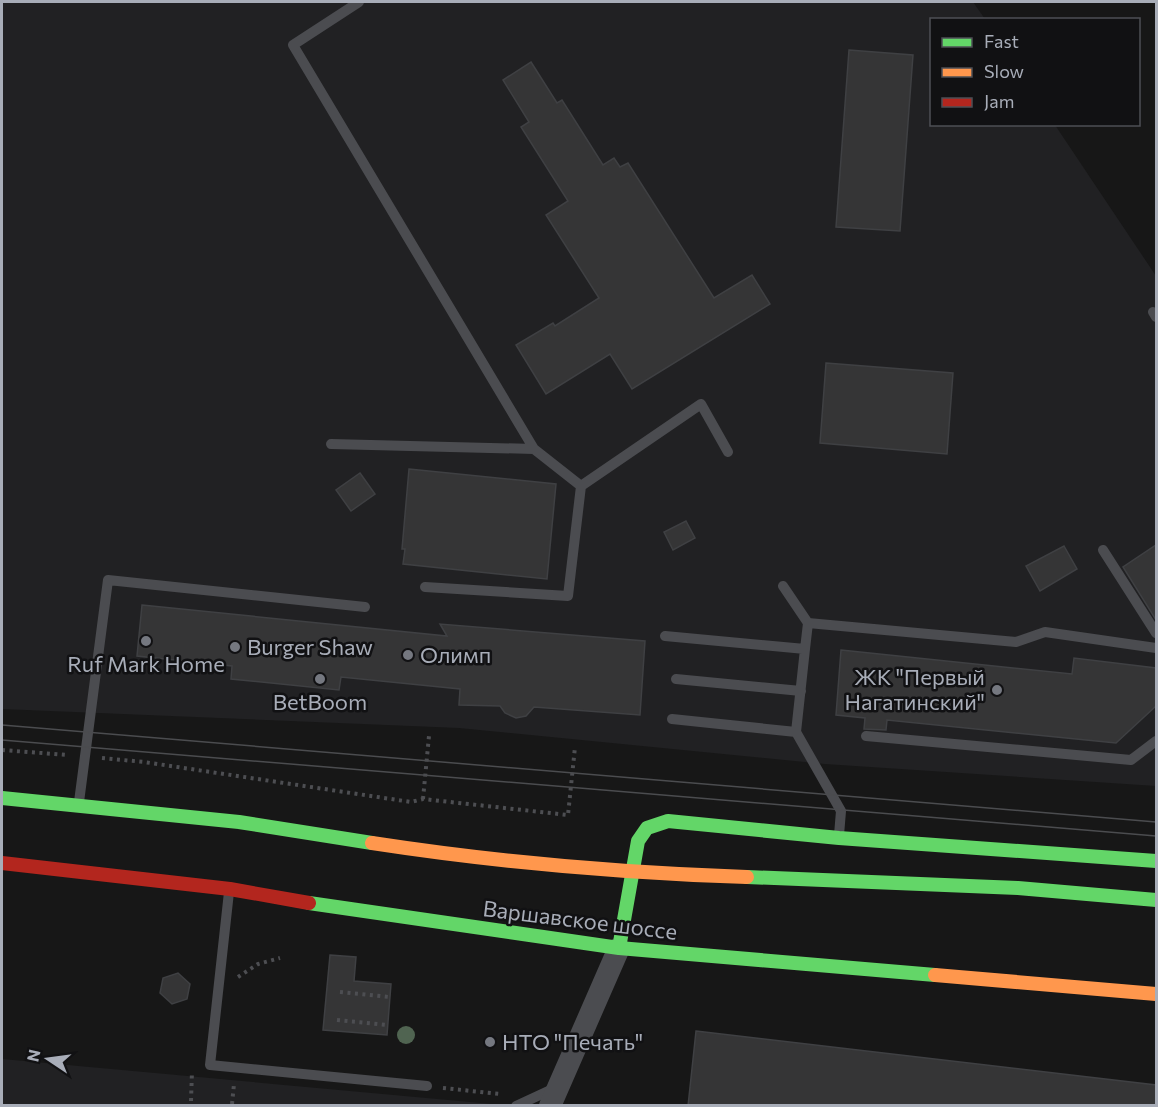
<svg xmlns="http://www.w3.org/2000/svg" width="1158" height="1107" viewBox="0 0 1158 1107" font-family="Commissioner,sans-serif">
<rect width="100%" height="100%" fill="#171717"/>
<path fill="#212123" d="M 2,2 L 973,2 L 985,19 L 932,20 L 932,124 L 1055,125 L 1156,276 L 1156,786 L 825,764 L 459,728 L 2,709 Z
M 2,1059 L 492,1104 L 496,1105 L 2,1105 Z"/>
<path fill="#353536" stroke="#3f4043" stroke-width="1.5" d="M 849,50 L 913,55 L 900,231 L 836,227 Z
M 531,62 L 557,103 L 562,100 L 603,165 L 614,158 L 620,167 L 628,163 L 714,298 L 752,275 L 770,304 L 632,389 L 610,354 L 546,394 L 516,345 L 553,323 L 555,326 L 599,298 L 546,215 L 568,201 L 521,127 L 529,122 L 503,80 Z
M 826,363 L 953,373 L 947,454 L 820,443 Z
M 409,469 L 556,484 L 547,579 L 403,564 L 405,549 L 402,549 Z
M 360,473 L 375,494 L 351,511 L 336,490 Z
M 686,521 L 695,538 L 673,550 L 664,532 Z
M 1156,545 L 1156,620 L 1123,567 Z
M 1064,546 L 1077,569 L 1040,591 L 1026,566 Z
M 142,605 L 447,636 L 440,624 L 645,641 L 640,715 L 534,707 L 526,716 L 516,718 L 505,713 L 500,706 L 459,705 L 460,689 L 341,677 L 339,690 L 231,679 L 232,666 L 137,656 Z
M 841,650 L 1072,674 L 1074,658 L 1156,668 L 1156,706 L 1116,743 L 887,720 L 886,730 L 864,729 L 865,718 L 836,715 Z
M 330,955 L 356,957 L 354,981 L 391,984 L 387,1035 L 323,1030 Z
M 178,973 L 190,984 L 187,999 L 172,1004 L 160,993 L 163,978 Z
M 696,1031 L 1156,1085 L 1156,1106 L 688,1106 Z"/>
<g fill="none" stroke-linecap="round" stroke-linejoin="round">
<path stroke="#4d4e52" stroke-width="4" stroke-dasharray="3 4.5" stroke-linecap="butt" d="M 2,750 L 67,755
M 102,758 L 144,762 L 411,802 L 423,799 L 568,815 L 575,747
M 423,799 L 429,736
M 238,977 L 258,964 L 280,958
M 340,992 L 389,997
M 337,1020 L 388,1025
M 443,1088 L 500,1094
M 191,1101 L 192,1071
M 232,1104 L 234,1084"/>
<path stroke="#4b4c50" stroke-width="10" d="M 359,2 L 293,45 L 534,449 L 581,486
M 1153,312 L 1156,317
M 331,444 L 534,449
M 1103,550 L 1156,633
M 783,586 L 808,623 L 1016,642 L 1045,632 L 1156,648
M 425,587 L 568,596 L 581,486 L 701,404 L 728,452
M 665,636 L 805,649 L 796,732 L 841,811 L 839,835
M 805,649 L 808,623
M 676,679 L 801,691
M 672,719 L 796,732
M 866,736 L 1131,760 L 1156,741
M 79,802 L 108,580 L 365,607
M 229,892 L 210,1065 L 427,1086
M 516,1106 L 557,1087"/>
<path stroke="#4b4c50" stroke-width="22" d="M 550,1106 L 619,948"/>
<path stroke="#63d668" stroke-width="14" d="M 2,798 L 239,822 L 372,843
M 747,877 L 1018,888 L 1156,900
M 309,903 L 619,948 L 935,975
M 619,948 L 638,841 L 647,828 L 668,821 L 839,838 L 1156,861"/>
<path stroke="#ff974d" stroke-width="14" d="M 372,843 C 496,862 621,873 747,877
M 935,975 L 1156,994"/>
<path stroke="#b3261e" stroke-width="14" d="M 2,863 L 230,889 L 309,903"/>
<path stroke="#4b4c4f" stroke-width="1.5" d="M 2,725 L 1156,822
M 2,740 L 1156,836"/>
</g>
<circle fill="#506451" cx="406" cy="1035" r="9"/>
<g fill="#757880" stroke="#111113" stroke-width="2">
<circle cx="146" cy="641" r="6"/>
<circle cx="235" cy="647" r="6"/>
<circle cx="408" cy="655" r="6"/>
<circle cx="320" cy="679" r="6"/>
<circle cx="997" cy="690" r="6"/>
<circle cx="490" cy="1042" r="6"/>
</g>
<g text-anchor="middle" stroke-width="5" stroke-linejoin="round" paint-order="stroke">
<g font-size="22" fill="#a8adb8" stroke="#111113" text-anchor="start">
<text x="247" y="655">Burger Shaw</text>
<text x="420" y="663">Олимп</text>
<text x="146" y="672" text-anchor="middle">Ruf Mark Home</text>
<text x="985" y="685" text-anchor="end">ЖК "Первый<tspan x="985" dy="25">Нагатинский"</tspan></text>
<text x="320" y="710" text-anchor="middle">BetBoom</text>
<text x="502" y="1050">НТО "Печать"</text>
</g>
<g font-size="22" fill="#a8adb8" stroke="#111113">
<text transform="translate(580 920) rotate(7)" y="8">Варшавское шоссе</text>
</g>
</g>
<rect width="1158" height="1107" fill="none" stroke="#a8adb8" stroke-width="6"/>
<rect x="930" y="18" width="210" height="108" fill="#111113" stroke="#4d4f55" stroke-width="1.5"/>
<rect x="942" y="38" width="30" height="9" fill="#63d668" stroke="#4d4f55" stroke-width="1.5"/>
<text x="984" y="48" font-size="18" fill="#a8adb8">Fast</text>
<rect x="942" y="68" width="30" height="9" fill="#ff974d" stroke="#4d4f55" stroke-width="1.5"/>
<text x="984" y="78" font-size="18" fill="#a8adb8">Slow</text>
<rect x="942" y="98" width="30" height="9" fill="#b3261e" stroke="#4d4f55" stroke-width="1.5"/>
<text x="984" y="108" font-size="18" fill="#a8adb8">Jam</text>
<g transform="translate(48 1059) rotate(283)" stroke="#111113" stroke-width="4.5" paint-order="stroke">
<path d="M0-4.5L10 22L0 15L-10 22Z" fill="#a8adb8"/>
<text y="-9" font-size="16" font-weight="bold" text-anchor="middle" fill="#a8adb8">N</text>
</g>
</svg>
